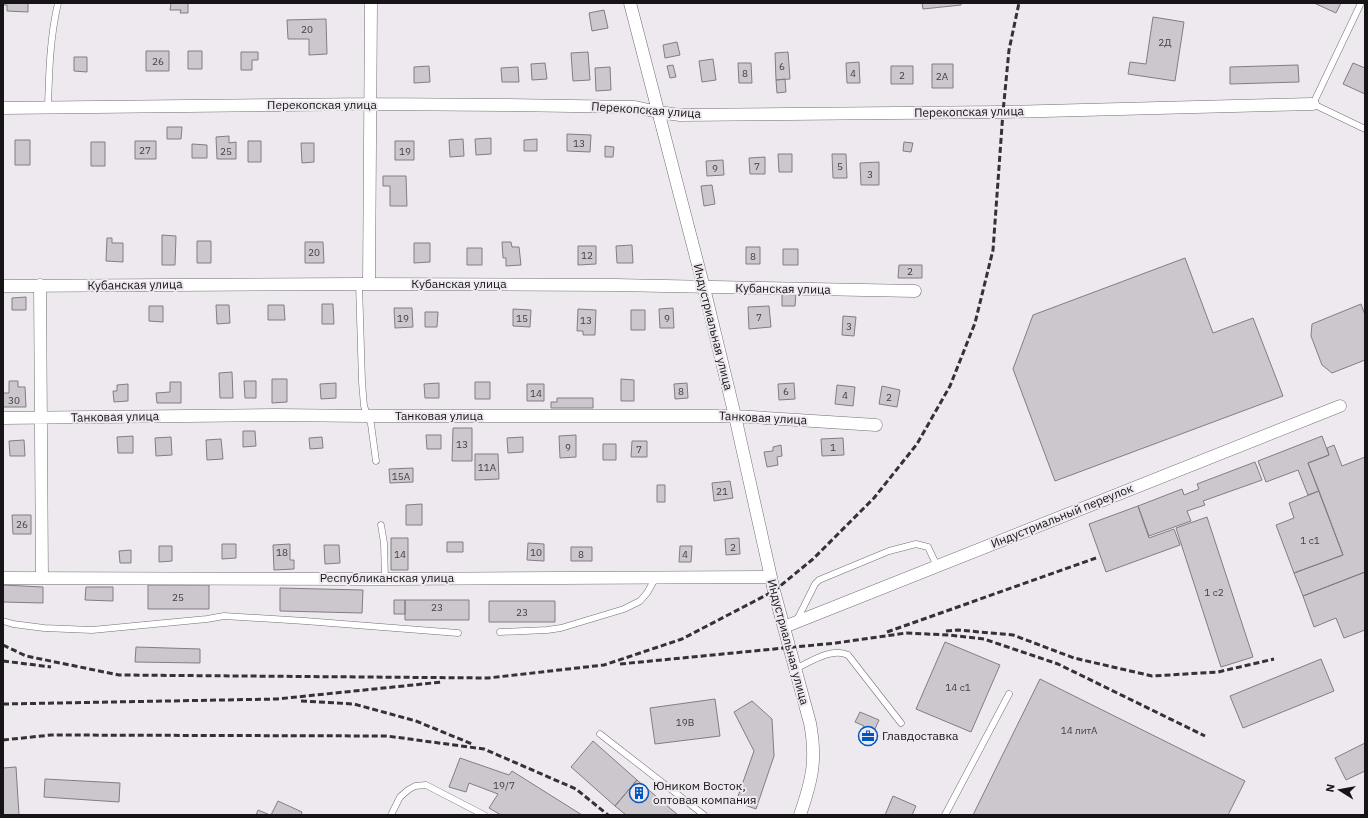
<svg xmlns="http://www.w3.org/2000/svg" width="1368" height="818" viewBox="0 0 1368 818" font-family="'IBM Plex Sans',sans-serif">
<rect width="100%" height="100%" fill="#eee8ef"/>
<path fill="#ccc6cd" stroke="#827d84" d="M 3,3 L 28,3 L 28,12 L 7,11 L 7,5 L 3,5 Z
M 171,3 L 188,3 L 188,13 L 180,13 L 181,10 L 170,10 Z
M 922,3 L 961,3 L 961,5 L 923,9 Z
M 1314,3 L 1341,3 L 1336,13 Z
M 604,10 L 608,28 L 592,31 L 589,13 Z
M 1153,17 L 1184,22 L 1175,81 L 1128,74 L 1130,62 L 1146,64 Z
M 326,19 L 327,54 L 309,55 L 309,39 L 288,39 L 287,20 Z
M 677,42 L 680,55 L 665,58 L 663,45 Z
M 146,51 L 169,51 L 169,71 L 146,71 Z
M 188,51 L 202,51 L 202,69 L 188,69 Z
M 241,52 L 258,52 L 258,60 L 252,60 L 252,70 L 241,70 Z
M 588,52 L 590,80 L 573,81 L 571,53 Z
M 788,52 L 790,79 L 776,80 L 775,53 Z
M 74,57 L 87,57 L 87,72 L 74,71 Z
M 713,59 L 716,80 L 702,82 L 699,61 Z
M 859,62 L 860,83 L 847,83 L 846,63 Z
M 545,63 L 547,79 L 532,80 L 531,64 Z
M 738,63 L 751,63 L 752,83 L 739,83 Z
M 1353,63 L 1365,68 L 1365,94 L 1343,84 Z
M 932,64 L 953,64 L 953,88 L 932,88 Z
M 673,65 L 676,77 L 670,78 L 667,66 Z
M 1298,65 L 1299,82 L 1230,84 L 1230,67 Z
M 429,66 L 430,82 L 414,83 L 414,67 Z
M 891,66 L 913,66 L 913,84 L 891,84 Z
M 518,67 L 519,82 L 502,82 L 501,68 Z
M 610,67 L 611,90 L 596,91 L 595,68 Z
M 785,79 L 786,92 L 777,93 L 776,80 Z
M 167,127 L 182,127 L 181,139 L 167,139 Z
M 567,134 L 591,135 L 590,152 L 567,151 Z
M 229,136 L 229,143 L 236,142 L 236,159 L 217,159 L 216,137 Z
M 491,138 L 491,154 L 476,155 L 475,139 Z
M 463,139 L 464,156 L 450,157 L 449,140 Z
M 537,139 L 537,151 L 524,151 L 524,140 Z
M 15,140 L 30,140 L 30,165 L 15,165 Z
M 135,141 L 156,141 L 156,159 L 135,159 Z
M 248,141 L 261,141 L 261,162 L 248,162 Z
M 395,141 L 414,141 L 414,160 L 395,160 Z
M 91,142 L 105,142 L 105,166 L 91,166 Z
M 904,142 L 913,143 L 911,152 L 903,151 Z
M 301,143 L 314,143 L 314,162 L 302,163 Z
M 192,144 L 207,145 L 207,158 L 192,158 Z
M 605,146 L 614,147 L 613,157 L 605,157 Z
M 778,154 L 792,154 L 792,172 L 779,172 Z
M 832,154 L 846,154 L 847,178 L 833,178 Z
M 765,157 L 765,174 L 750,174 L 749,158 Z
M 723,160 L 724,175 L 707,176 L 706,161 Z
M 879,162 L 879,185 L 861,185 L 860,163 Z
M 383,176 L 406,176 L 407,206 L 390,206 L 390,186 L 383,186 Z
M 712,185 L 715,204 L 704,206 L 701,186 Z
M 162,235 L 176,236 L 175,265 L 162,265 Z
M 107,238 L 112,238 L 112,243 L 123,243 L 123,262 L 106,261 Z
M 197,241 L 211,241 L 211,263 L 197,263 Z
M 305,242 L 323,242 L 324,263 L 305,263 Z
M 502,242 L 511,242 L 512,247 L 519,247 L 521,265 L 506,266 L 506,258 L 503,258 Z
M 414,243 L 430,243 L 430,262 L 414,263 Z
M 632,245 L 633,263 L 617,263 L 616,246 Z
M 578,246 L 596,246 L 596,264 L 578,265 Z
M 746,247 L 760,247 L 760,264 L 746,264 Z
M 467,248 L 482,248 L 482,265 L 467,265 Z
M 783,249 L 798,249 L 798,265 L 783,265 Z
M 1185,258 L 1213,333 L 1253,318 L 1283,396 L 1055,481 L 1013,369 L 1033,315 Z
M 899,265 L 922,265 L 922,278 L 898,278 Z
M 782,293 L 796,293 L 795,306 L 782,306 Z
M 26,297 L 26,310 L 12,310 L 12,298 Z
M 322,304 L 333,304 L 334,324 L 322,324 Z
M 1361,304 L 1365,315 L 1365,360 L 1332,373 L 1322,365 L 1311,336 L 1312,324 Z
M 216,305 L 229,305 L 230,323 L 217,324 Z
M 268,305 L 284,305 L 285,320 L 268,320 Z
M 149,306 L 163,306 L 163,322 L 149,321 Z
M 769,306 L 771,327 L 749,329 L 748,307 Z
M 394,308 L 412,308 L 413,327 L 395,328 Z
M 673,308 L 674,328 L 660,328 L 659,309 Z
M 513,309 L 531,310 L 530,327 L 513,326 Z
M 578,309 L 596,310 L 595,335 L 583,335 L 583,331 L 577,331 Z
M 631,310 L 645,310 L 645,330 L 631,330 Z
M 425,312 L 438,312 L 437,327 L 425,327 Z
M 843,316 L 856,317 L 854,336 L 842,335 Z
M 232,372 L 233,398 L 220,398 L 219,373 Z
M 272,379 L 287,379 L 287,402 L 272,403 Z
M 621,379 L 634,380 L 634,401 L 621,401 Z
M 9,381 L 18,381 L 18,387 L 25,387 L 26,407 L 3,407 L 3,393 L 9,393 Z
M 244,381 L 256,381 L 256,398 L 245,398 Z
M 170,382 L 181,382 L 181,403 L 157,403 L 156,393 L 170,392 Z
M 475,382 L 490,382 L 490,399 L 475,399 Z
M 336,383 L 336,398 L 321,399 L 320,384 Z
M 439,383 L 439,398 L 425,398 L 424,384 Z
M 687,383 L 688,398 L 675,399 L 674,384 Z
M 794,383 L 795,399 L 779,400 L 778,384 Z
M 128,384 L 128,401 L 114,402 L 113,391 L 117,391 L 117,385 Z
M 527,384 L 544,384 L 544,401 L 527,401 Z
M 837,385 L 855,387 L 853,406 L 835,404 Z
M 882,386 L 900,390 L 897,407 L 879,404 Z
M 557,398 L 593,398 L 593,408 L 551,408 L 551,402 L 557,402 Z
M 453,428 L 472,428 L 472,461 L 452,461 Z
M 243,431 L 255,431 L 256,446 L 243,447 Z
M 426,435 L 441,435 L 441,449 L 427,449 Z
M 576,435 L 576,457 L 560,458 L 559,436 Z
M 133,436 L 133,453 L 118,453 L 117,437 Z
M 1322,436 L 1329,455 L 1308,463 L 1319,491 L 1308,495 L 1298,470 L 1266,482 L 1258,461 Z
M 171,437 L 172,455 L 156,456 L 155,438 Z
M 322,437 L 323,448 L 310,449 L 309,438 Z
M 523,437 L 523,452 L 508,453 L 507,438 Z
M 843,438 L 844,455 L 822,456 L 821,439 Z
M 221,439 L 223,459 L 207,460 L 206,440 Z
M 24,440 L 25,456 L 10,456 L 9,441 Z
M 632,441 L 647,441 L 647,457 L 631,457 Z
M 603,444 L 616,444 L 616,460 L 603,460 Z
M 781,445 L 782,456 L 777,457 L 778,465 L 767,467 L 764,452 L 773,451 L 773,447 Z
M 1334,445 L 1342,466 L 1365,457 L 1365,572 L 1303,596 L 1294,573 L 1343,555 L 1308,463 L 1329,455 L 1327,448 Z
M 475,454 L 498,454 L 499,479 L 475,480 Z
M 1255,462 L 1262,480 L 1203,501 L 1205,505 L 1187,511 L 1191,521 L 1149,536 L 1138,506 L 1182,489 L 1184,495 L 1199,489 L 1197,484 Z
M 413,468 L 413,482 L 390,483 L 389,469 Z
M 730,481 L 733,498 L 714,501 L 712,483 Z
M 657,485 L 665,485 L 665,502 L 657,502 Z
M 1319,491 L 1343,555 L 1294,573 L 1276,525 L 1294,518 L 1289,503 Z
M 422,504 L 422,525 L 406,525 L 406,505 Z
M 1138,506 L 1149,538 L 1174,529 L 1180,545 L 1106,572 L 1089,524 Z
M 12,515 L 31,515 L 31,534 L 13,534 Z
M 1207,517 L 1253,657 L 1221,667 L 1176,528 Z
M 391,538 L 408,538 L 408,570 L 391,570 Z
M 739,538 L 740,554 L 726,555 L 725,539 Z
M 447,542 L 463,542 L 463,552 L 447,552 Z
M 528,543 L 544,544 L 544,561 L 527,560 Z
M 222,544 L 236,544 L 236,558 L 222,559 Z
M 290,544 L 290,560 L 294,560 L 294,569 L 274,570 L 273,545 Z
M 324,545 L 339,545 L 340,563 L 325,564 Z
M 159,546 L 172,546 L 172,561 L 159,562 Z
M 680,546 L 692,546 L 691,562 L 679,562 Z
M 571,547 L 592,547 L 592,561 L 571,561 Z
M 131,550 L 131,563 L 120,563 L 119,551 Z
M 1365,572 L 1365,630 L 1344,638 L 1336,618 L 1314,627 L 1303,596 Z
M 3,585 L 43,587 L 43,603 L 3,602 Z
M 148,585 L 209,585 L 209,609 L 148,609 Z
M 86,587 L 113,587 L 113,601 L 85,600 Z
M 280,588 L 363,590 L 362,613 L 280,611 Z
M 394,600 L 405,600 L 405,614 L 394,614 Z
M 405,600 L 469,600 L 469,620 L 405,620 Z
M 489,601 L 555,601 L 555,622 L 489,622 Z
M 945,642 L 1000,665 L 971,732 L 916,709 Z
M 136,647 L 200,649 L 200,663 L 135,662 Z
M 1321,659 L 1334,691 L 1243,728 L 1230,696 Z
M 1040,679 L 1245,781 L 1228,815 L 973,815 Z
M 715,699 L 720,736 L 655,744 L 650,708 Z
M 752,701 L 772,719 L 774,756 L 756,809 L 736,802 L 754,751 L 734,712 Z
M 860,712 L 879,720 L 870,740 L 859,735 L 864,726 L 855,722 Z
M 593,741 L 637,780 L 615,806 L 571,767 Z
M 1365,743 L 1365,771 L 1346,780 L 1335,758 Z
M 460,758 L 509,775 L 512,771 L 582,815 L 501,815 L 489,808 L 498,794 L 469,783 L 466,792 L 449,787 Z
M 16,767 L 19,815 L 3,815 L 3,768 Z
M 45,779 L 120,783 L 119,802 L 44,797 Z
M 637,780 L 678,815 L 626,815 L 615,806 Z
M 893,796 L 916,806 L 912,815 L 885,815 Z
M 278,801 L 302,812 L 301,815 L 271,815 Z
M 258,810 L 270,815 L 256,815 Z"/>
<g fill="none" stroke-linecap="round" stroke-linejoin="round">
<defs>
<path id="lane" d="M 1361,3 L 1313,104 L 1365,129
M 48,107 C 49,72 50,37 58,3
M 359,284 L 362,382 L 364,406 L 371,424 L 376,461
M 381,525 L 384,543 L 385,579
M 797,620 L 815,584 L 819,580 L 889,551 L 916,544 L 928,547 L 937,566
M 3,621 L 13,624 L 44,628 L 92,630 L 207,619 L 224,616 L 305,621 L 458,633
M 500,632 L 547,630 L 561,628 L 624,609 L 640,601 L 647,593 L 656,577
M 795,669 C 810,662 832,647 848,655 L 901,723
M 600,734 L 704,815
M 391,815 L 400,797 L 408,790 L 415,786 L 426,785 L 484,815
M 945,815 L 1009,694"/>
<path id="street" d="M 630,3 L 704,288 L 735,416 L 774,591 L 810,723 C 817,760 812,780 800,815
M 3,108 L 371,104 L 503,105 L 635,107 L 658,112 L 680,115 L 1003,112 L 1313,104
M 369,284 L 371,3
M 40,285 L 42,578
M 3,286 L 359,284 L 615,285 L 915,291
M 3,418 L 277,415 L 367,416 L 735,416 L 876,425
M 3,578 L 385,579 L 771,577
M 784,627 L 1340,406"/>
</defs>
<use href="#lane" stroke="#736e75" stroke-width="7"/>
<use href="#street" stroke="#736e75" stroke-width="13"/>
<use href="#lane" stroke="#fff" stroke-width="6"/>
<use href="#street" stroke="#fff" stroke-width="12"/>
<path stroke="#353236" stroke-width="3" stroke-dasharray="6 3" stroke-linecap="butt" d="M 946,631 L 958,630 L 1013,635 L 1074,658 L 1152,676 L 1218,672 L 1274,659
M 887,632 L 1096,558
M 3,645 L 26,656 L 119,675 L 488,678 L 604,665 L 682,639 L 774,591 L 813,559 L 874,498 L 917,444 L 950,386 L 975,323 L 993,250 L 1003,112 L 1009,50 L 1019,3
M 3,661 L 51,667
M 620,664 L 836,643 L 906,633 L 949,635 L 984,639 L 1058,664 L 1205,736
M 301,701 L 354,704 L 416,721 L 472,744
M 3,704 L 277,699 L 442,682
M 3,740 L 51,735 L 387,736 L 484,749 L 576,789 L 608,815"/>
</g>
<defs>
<symbol id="office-ring" viewBox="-11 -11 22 22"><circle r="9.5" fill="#eee8ef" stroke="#0057c0" stroke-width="1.5"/><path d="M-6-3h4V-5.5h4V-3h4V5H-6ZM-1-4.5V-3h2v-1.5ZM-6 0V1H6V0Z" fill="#0057c0"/></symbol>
<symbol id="building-ring" viewBox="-11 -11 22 22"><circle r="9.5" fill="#eee8ef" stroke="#0057c0" stroke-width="1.5"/><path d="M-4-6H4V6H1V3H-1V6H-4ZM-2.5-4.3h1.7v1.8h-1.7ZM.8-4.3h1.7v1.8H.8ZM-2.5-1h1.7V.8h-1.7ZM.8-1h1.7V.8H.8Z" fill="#0057c0"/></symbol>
</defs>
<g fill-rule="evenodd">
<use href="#office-ring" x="857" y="725" width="22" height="22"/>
<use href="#building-ring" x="628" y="782" width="22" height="22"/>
</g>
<g text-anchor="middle" stroke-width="4" stroke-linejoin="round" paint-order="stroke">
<g font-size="10" fill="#444044">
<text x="307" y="33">20</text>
<text x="1165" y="46">2Д</text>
<text x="158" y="65">26</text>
<text x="782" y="70">6</text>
<text x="745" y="77">8</text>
<text x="853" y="77">4</text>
<text x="902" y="79">2</text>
<text x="942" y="80">2А</text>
<text x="579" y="147">13</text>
<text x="145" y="154">27</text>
<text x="226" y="155">25</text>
<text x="405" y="155">19</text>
<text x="757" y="170">7</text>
<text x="840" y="170">5</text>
<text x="715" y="172">9</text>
<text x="870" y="178">3</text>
<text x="314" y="256">20</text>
<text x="587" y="259">12</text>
<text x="753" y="260">8</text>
<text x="910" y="275">2</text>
<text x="759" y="321">7</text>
<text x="403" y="322">19</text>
<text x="522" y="322">15</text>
<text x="667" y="322">9</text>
<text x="586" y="324">13</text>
<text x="849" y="330">3</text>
<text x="681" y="395">8</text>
<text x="786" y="395">6</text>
<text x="536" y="397">14</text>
<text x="845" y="399">4</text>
<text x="889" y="401">2</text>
<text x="14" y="404">30</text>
<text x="462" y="448">13</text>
<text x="568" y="451">9</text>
<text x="833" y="451">1</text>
<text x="639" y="453">7</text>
<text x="487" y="471">11А</text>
<text x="401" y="480">15А</text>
<text x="722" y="495">21</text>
<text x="22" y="528">26</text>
<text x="1310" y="544">1 с1</text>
<text x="733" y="551">2</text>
<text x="282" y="556">18</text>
<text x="536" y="556">10</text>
<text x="400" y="558">14</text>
<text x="581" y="558">8</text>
<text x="685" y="558">4</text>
<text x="1214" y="596">1 с2</text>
<text x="178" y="601">25</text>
<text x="437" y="611">23</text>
<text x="522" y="616">23</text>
<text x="958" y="691">14 с1</text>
<text x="685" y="726">19В</text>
<text x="1079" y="734">14 литА</text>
<text x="504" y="789">19/7</text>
</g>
<g font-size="12" fill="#161417" stroke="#eee8ef">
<text x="322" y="109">Перекопская улица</text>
<text transform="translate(646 110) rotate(4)" y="4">Перекопская улица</text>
<text transform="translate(969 112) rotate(-1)" y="4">Перекопская улица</text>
<text x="459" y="288">Кубанская улица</text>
<text transform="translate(135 285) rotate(-1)" y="4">Кубанская улица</text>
<text transform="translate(783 289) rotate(1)" y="4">Кубанская улица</text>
<text transform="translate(713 327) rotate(76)" y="4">Индустриальная улица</text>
<text x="439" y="420">Танковая улица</text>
<text transform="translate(115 417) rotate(-1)" y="4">Танковая улица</text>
<text transform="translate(763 418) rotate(3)" y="4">Танковая улица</text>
<text transform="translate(1062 516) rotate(-22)" y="4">Индустриальный переулок</text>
<text x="387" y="582">Республиканская улица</text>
<text transform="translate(788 642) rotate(75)" y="4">Индустриальная улица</text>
</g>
<g font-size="12" fill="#161417" stroke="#eee8ef" text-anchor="start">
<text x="882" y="740">Главдоставка</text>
<text x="653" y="790">Юником Восток,<tspan x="653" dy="14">оптовая компания</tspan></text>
</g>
</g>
<rect width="1368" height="818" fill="none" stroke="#161417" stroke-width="8"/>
<g transform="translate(1340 790) rotate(281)" stroke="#eee8ef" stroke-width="3" paint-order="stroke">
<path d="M0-3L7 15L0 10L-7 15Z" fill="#161417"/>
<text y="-6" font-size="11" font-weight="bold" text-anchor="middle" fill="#161417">N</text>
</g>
</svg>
